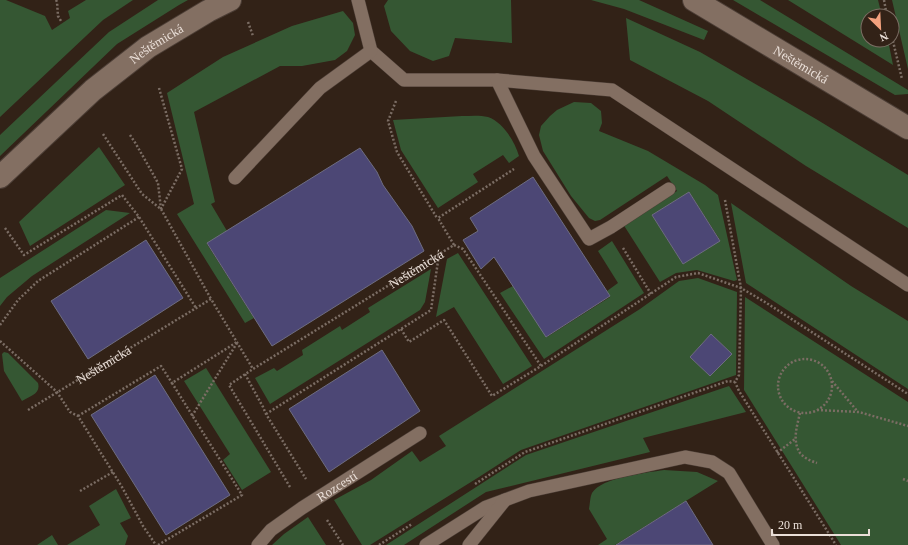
<svg xmlns="http://www.w3.org/2000/svg" width="908" height="545" viewBox="0 0 908 545" font-family="Georgia,serif">
<rect width="100%" height="100%" fill="#322217"/>
<path fill="#355733" fill-rule="evenodd" d="M 0,0 L 6,0 L 45,16 L 52,30 L 70,18 L 68,11 L 86,0 L 133,0 L 103,20 L 0,117 Z
M 158,0 L 188,0 L 179,5 L 117,44 L 0,156 L 0,135 L 109,32 Z
M 388,0 L 511,0 L 512,43 L 455,38 L 449,56 L 433,61 L 410,51 L 391,31 L 384,6 Z
M 591,0 L 639,0 L 708,31 L 704,40 L 624,9 Z
M 733,0 L 760,0 L 908,90 L 908,94 L 895,95 Z
M 788,0 L 878,0 L 882,16 L 868,16 L 868,40 L 888,40 L 893,65 Z
M 892,0 L 908,0 L 908,69 Z
M 343,11 L 353,23 L 355,35 L 347,51 L 335,60 L 302,66 L 280,66 L 194,112 L 215,202 L 211,204 L 227,231 L 207,244 L 254,318 L 245,323 L 177,214 L 194,204 L 167,93 L 223,57 L 292,26 Z
M 626,18 L 700,52 L 816,119 L 908,175 L 908,228 L 806,166 L 708,101 L 630,60 Z
M 574,102 L 591,103 L 601,111 L 602,123 L 599,131 L 648,151 L 705,185 L 718,195 L 737,280 L 734,281 L 697,270 L 676,273 L 660,282 L 623,224 L 677,191 L 667,176 L 600,220 L 595,221 L 589,218 L 571,196 L 543,151 L 539,135 L 541,126 L 550,116 L 557,110 ZM 689,192 L 720,240 L 683,264 L 652,215 Z
M 462,116 C 470,116 480,115 488,117 C 503,122 515,142 519,156 L 509,163 L 503,155 L 473,174 L 478,182 L 438,208 L 401,150 L 393,120 Z
M 99,147 L 125,185 L 30,246 L 19,222 Z
M 731,203 L 851,286 L 908,321 L 908,389 L 746,283 Z
M 106,210 L 130,213 L 32,276 L 7,297 L 0,306 L 0,278 Z
M 612,241 L 644,293 L 544,359 L 500,293 L 513,286 L 547,337 L 610,297 L 607,291 L 618,283 L 598,251 Z
M 458,253 L 532,366 L 503,384 L 454,307 L 436,317 L 447,259 Z
M 431,269 L 425,302 L 420,310 L 270,404 L 255,378 L 274,368 L 277,371 L 303,355 L 302,350 L 340,326 L 342,330 L 370,312 L 368,308 Z
M 698,278 L 737,292 L 736,375 L 521,450 L 479,477 L 370,545 L 362,545 L 334,500 L 371,480 L 412,451 L 420,462 L 446,446 L 439,436 L 640,309 L 679,281 ZM 711,334 L 732,354 L 710,376 L 690,357 Z
M 745,297 L 908,402 L 908,545 L 841,545 L 744,390 Z
M 4,352 L 8,353 L 38,383 C 41,394 30,396 22,401 L 4,371 L 2,354 Z
M 206,368 L 271,472 L 242,490 L 223,460 L 230,454 L 184,381 Z
M 729,386 L 746,412 L 643,438 L 650,452 L 486,492 L 404,545 L 386,545 L 526,455 Z
M 664,470 L 697,472 L 718,481 L 615,545 L 598,545 L 607,539 L 589,509 C 590,504 590,497 592,493 C 602,477 646,473 664,470 Z
M 116,489 L 131,518 L 120,523 L 128,536 L 125,545 L 67,545 L 100,525 L 89,506 Z
M 308,517 L 326,545 L 272,545 L 284,534 Z
M 52,535 L 58,545 L 37,545 Z"/>
<path fill="#4c4775" stroke="#6e6d81" d="M 360,148 L 377,172 L 383,185 L 412,226 L 424,251 L 272,346 L 207,243 Z
M 533,177 L 610,296 L 546,337 L 494,257 L 481,269 L 463,240 L 478,231 L 470,218 Z
M 689,192 L 720,241 L 683,264 L 652,215 Z
M 146,240 L 183,298 L 88,359 L 51,301 Z
M 711,334 L 732,354 L 710,376 L 690,357 Z
M 382,350 L 420,411 L 329,472 L 289,409 Z
M 155,375 L 230,495 L 166,535 L 91,415 Z
M 686,501 L 713,545 L 616,545 Z"/>
<g fill="none" stroke-linecap="round" stroke-linejoin="round">
<defs>
<g id="lane">
<path d="M 358,0 L 371,51 L 404,80 L 497,80 L 612,90 L 908,285"/>
<path d="M 497,80 L 534,156 L 589,239 L 611,227 L 669,189"/>
<path d="M 235,178 L 320,88 L 371,51"/>
<path id="s3" d="M 258,545 L 271,530 L 302,508 L 420,433"/>
<path d="M 426,545 L 486,507 L 529,491 L 685,457 L 712,462 L 729,473 L 773,545"/>
<path d="M 469,545 L 505,500"/>
</g>
<g id="street">
<path id="s4" d="M 694,0 L 908,128"/>
<path id="s5" d="M 0,177 L 93,90 L 148,47 L 208,11 L 230,0"/>
</g>
</defs>
<use href="#lane" stroke="#4c3e36" stroke-width="14"/>
<use href="#street" stroke="#4c3e36" stroke-width="24"/>
<g stroke="#7b6d64" stroke-width="2.5" stroke-dasharray="2 2" stroke-linecap="butt">
<path d="M 56,0 L 57,2 L 58,16 L 61,21"/>
<path d="M 884,0 L 887,16"/>
<path d="M 248,22 L 253,36"/>
<path d="M 892,37 L 902,79"/>
<path d="M 159,88 L 182,169 L 161,209"/>
<path d="M 396,101 L 388,121 L 397,152 L 437,218"/>
<path d="M 103,134 L 142,194 L 161,209 L 211,299"/>
<path d="M 130,135 L 136,144 L 158,183 L 161,209"/>
<path d="M 725,200 L 741,288 L 739,375 L 735,382 L 739,391 L 836,545"/>
<path d="M 5,228 L 24,255 L 122,195 L 139,217 L 196,308"/>
<path d="M 454,245 L 463,249 L 541,366"/>
<path d="M 623,248 L 651,294"/>
<path d="M 0,325 L 18,300 L 38,281 L 139,217"/>
<path d="M 401,329 L 409,342 L 444,320 L 492,396 L 541,366 L 676,277 L 698,273 L 741,288 L 765,302 L 908,394"/>
<path d="M 0,341 L 57,392 L 70,412 L 78,416 L 122,487 L 143,526 L 156,545"/>
<circle cx="805" cy="386" r="27"/>
<path d="M 245,374 L 263,407 L 266,414 L 306,479"/>
<path d="M 832,381 L 858,412"/>
<path id="s1" d="M 28,410 L 211,299 L 253,369"/>
<path d="M 817,410 L 859,412 L 908,426"/>
<path d="M 800,413 C 797,426 792,441 800,453 C 804,458 811,461 817,463"/>
<path d="M 266,414 L 431,310 L 439,254"/>
<path d="M 78,416 L 161,366 L 172,383"/>
<path d="M 192,416 L 237,343"/>
<path d="M 777,453 L 795,439"/>
<path d="M 903,479 L 908,481"/>
<path d="M 475,484 L 525,452 L 728,381 L 735,382"/>
<path id="s2" d="M 290,487 L 229,385 L 253,369 L 454,245 L 438,218 L 514,169"/>
<path d="M 80,491 L 113,472"/>
<path d="M 327,520 L 343,545"/>
<path d="M 158,545 L 242,495 L 172,383 L 237,342"/>
<path d="M 379,545 L 412,524"/>
</g>
<use href="#lane" stroke="#836f62" stroke-width="13"/>
<use href="#street" stroke="#836f62" stroke-width="22"/>
</g>
<g text-anchor="middle" stroke-width="3" stroke-linejoin="round" paint-order="stroke">
<g font-size="13" fill="#eadfd8" stroke="#322217">
<text dy="5" stroke="none"><textPath href="#s5" startOffset="206">Neštěmická</textPath></text>
<text dy="5" stroke="none"><textPath href="#s4" startOffset="125">Neštěmická</textPath></text>
<text dy="5" stroke="none"><textPath href="#s2" startOffset="339">Neštěmická</textPath></text>
<text dy="5" stroke="none"><textPath href="#s1" startOffset="88">Neštěmická</textPath></text>
<text dy="5" stroke="none"><textPath href="#s3" startOffset="99">Rozcestí</textPath></text>
</g>
</g>
<g transform="translate(880 28) rotate(156)"><circle r="19" fill="#322217" stroke="#7c6e64"/>
<path d="M0-3L7 15L0 10L-7 15Z" fill="#f2a17e"/>
<text y="-6" font-size="11" font-weight="bold" text-anchor="middle" fill="#eadfd8">N</text>
</g>
<path d="M772 529v6h97v-6" fill="none" stroke="#eadfd8" stroke-width="2"/>
<text x="778" y="529" font-size="12" fill="#eadfd8" stroke="#322217" stroke-width="3" paint-order="stroke">20 m</text>
</svg>
